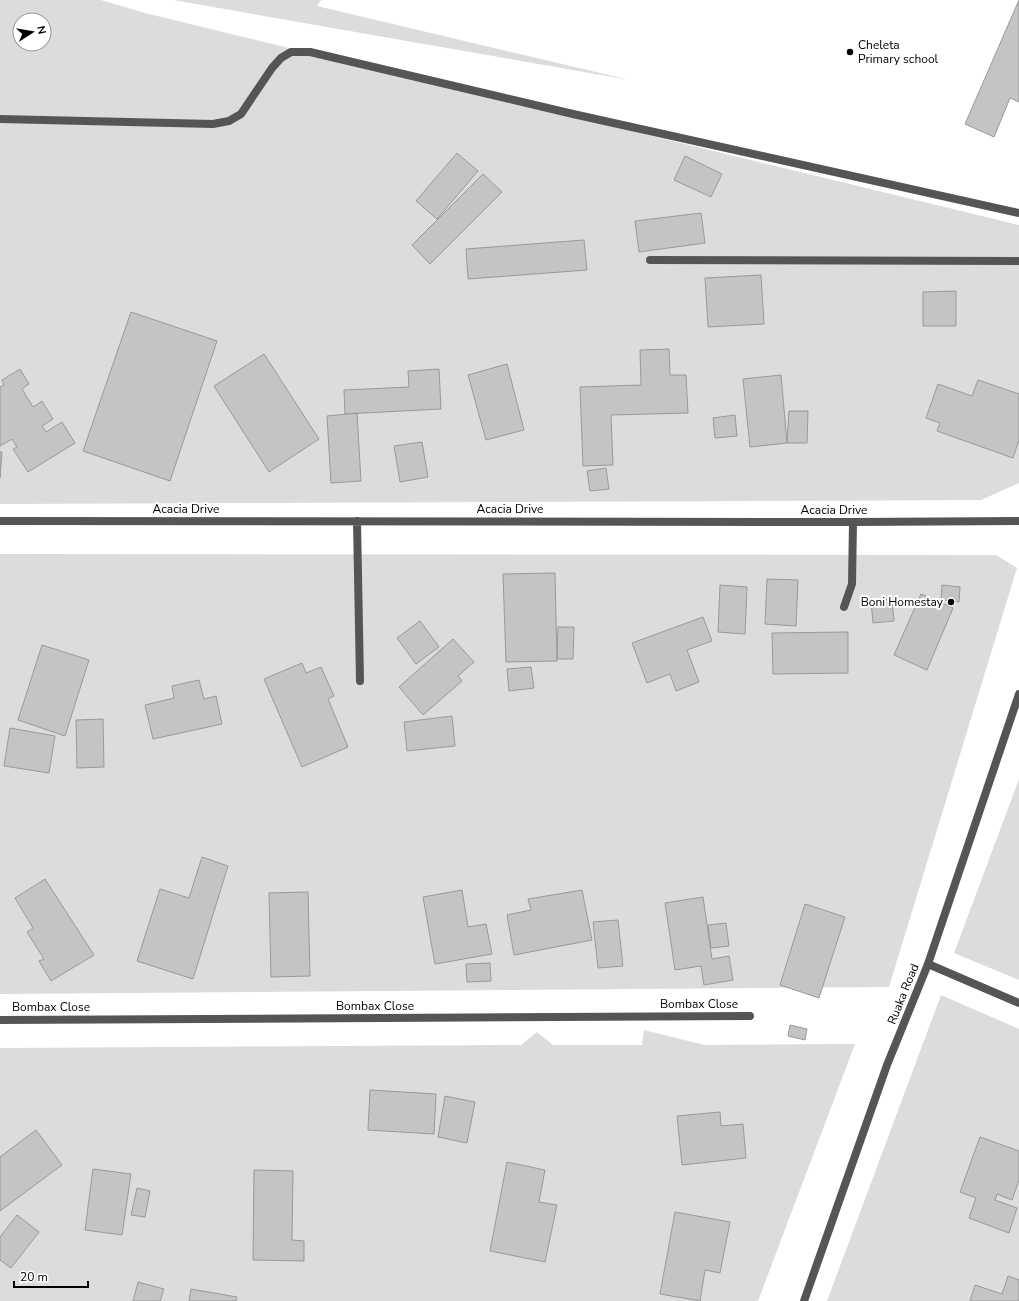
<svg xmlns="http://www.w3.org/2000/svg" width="1019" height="1301" viewBox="0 0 1019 1301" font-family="'Nunito Sans',sans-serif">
<rect width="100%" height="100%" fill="#fff"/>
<path fill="#dcdcdc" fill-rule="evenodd" d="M 0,0 L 101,0 L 145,13 L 1019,225 L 1019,483 L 981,500 L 0,504 ZM 20,20 L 44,20 L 44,44 L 20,44 Z
M 173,0 L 321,0 L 317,6 L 630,80 Z
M 0,554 L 996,555 L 1017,568 L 889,987 L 0,994 Z
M 1019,779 L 1019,980 L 954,953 Z
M 941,995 L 1019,1029 L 1019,1301 L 827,1301 Z
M 644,1030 L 705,1045 L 855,1044 L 758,1301 L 0,1301 L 0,1048 L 521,1045 L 537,1032 L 553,1045 L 642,1045 Z"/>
<path fill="#c4c4c4" stroke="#999" d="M 1019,0 L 1019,102 L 1010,98 L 994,137 L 965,124 Z
M 457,153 L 478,171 L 437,219 L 416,201 Z
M 685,156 L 722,174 L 711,197 L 674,180 Z
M 483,174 L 502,192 L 430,264 L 412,245 Z
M 701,213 L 705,243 L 639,252 L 635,221 Z
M 584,240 L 587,270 L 468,279 L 466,249 Z
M 761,275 L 764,324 L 708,327 L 705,278 Z
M 956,291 L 956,326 L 923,326 L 923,292 Z
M 131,312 L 217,341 L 170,481 L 83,451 Z
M 669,349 L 670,375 L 686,375 L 688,413 L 611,415 L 613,465 L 583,466 L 580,387 L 641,385 L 640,350 Z
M 264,354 L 319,439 L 269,472 L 214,386 Z
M 507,364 L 524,430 L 486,440 L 468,375 Z
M 20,369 L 29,384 L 22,389 L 33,407 L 42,401 L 53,419 L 42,426 L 46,432 L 62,422 L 75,443 L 28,472 L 13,449 L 17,447 L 12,439 L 0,446 L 0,387 L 4,385 L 2,380 Z
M 439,369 L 441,409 L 345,414 L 344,390 L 409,387 L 408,371 Z
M 781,375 L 787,443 L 750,447 L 743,379 Z
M 978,380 L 1019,394 L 1019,440 L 1013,458 L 937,431 L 940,423 L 926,418 L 938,384 L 972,396 Z
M 789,411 L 808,411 L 807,443 L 787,443 Z
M 357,413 L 361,481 L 331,483 L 327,416 Z
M 735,415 L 737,436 L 715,438 L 713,418 Z
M 422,442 L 428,477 L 400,482 L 394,446 Z
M 0,452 L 2,452 L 0,478 Z
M 606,468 L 609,489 L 590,491 L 587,471 Z
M 555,573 L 557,661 L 506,662 L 503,574 Z
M 767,579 L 798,580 L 796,626 L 765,624 Z
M 720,585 L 747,587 L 745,634 L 718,632 Z
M 942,585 L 960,587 L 959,602 L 941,600 Z
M 921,594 L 953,608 L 927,670 L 894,655 Z
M 892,599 L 894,621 L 873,623 L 871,601 Z
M 703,617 L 712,641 L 687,650 L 699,682 L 676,691 L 670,674 L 647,683 L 632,643 Z
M 420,621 L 439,647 L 416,664 L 397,638 Z
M 558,627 L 574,627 L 573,659 L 557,659 Z
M 848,632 L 848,673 L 773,674 L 772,633 Z
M 453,639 L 474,662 L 458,676 L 462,681 L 423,715 L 399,687 Z
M 42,645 L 89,660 L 65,736 L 18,720 Z
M 302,663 L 306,673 L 321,667 L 334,696 L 328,699 L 348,747 L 302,767 L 264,679 Z
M 531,667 L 534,688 L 509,691 L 507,669 Z
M 199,680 L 204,699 L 216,696 L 222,724 L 153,739 L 145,705 L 174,698 L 172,686 Z
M 452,716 L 455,746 L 407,751 L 404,722 Z
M 103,719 L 104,767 L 77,768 L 76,720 Z
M 10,728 L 55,736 L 49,773 L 4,766 Z
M 202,857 L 228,866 L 193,979 L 137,961 L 160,889 L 189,898 Z
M 45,879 L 94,955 L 51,981 L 39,961 L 44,959 L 27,932 L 33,928 L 15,898 Z
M 462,890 L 468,927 L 486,924 L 492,954 L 435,964 L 423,897 Z
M 582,890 L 592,940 L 514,955 L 507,915 L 531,910 L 528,899 Z
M 308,892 L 310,976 L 271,977 L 269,893 Z
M 703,897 L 712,959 L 729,956 L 733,980 L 704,985 L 701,966 L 675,970 L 665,903 Z
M 805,904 L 845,917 L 819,998 L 780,985 Z
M 618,920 L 623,966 L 598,968 L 593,922 Z
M 726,923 L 729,946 L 711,948 L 708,925 Z
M 490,963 L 491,981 L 467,982 L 466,964 Z
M 790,1025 L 807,1029 L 805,1040 L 788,1036 Z
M 370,1090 L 436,1094 L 434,1134 L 368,1130 Z
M 445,1096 L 475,1102 L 467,1143 L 438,1137 Z
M 720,1112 L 721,1126 L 743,1124 L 746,1158 L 682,1165 L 677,1116 Z
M 36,1130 L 62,1165 L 0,1211 L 0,1157 Z
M 980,1137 L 1019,1151 L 1019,1180 L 1012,1200 L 997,1194 L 995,1200 L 1017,1208 L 1009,1233 L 969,1218 L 976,1198 L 960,1192 Z
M 507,1162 L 545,1170 L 539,1202 L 557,1205 L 545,1262 L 490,1251 Z
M 93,1169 L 131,1174 L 122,1235 L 85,1230 Z
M 254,1170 L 293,1171 L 292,1240 L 304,1241 L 304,1261 L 253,1260 Z
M 137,1188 L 150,1191 L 145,1217 L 131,1215 Z
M 675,1212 L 730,1222 L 720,1273 L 705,1270 L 700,1301 L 660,1294 Z
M 17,1215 L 39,1232 L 11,1268 L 0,1260 L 0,1237 Z
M 1008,1276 L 1019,1280 L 1019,1301 L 970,1301 L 975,1285 L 1002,1294 Z
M 138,1282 L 164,1289 L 160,1301 L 133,1301 Z
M 191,1289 L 237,1297 L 236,1301 L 189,1301 Z"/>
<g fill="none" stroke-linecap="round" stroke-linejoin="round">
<path stroke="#555" stroke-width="8" d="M 0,119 L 213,124 L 229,121 L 241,114 L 272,68 L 281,58 L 291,52 L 310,52 L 573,114 L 1019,213
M 650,260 L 1019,261"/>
<path stroke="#555" stroke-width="8" d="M 0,521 L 853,522 L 1019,521
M 357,521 L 360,681
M 844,607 L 852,584 L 853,522
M 928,964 L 1019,1003
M 0,1020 L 750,1016"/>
<path stroke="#555" stroke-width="8" d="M 804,1301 L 887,1065 L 928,964 L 1019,694"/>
</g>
<g fill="#000" stroke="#fff" stroke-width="1.5">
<circle cx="850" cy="52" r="4"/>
<circle cx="951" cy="602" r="4"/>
</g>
<g text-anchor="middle" stroke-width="4" stroke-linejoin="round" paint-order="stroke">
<g font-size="12" fill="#000" stroke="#fff" text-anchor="start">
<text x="858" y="49">Cheleta<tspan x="858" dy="14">Primary school</tspan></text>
<text x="943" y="606" text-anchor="end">Boni Homestay</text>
</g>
<g font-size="12" fill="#000" stroke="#fff">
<text x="186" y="513">Acacia Drive</text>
<text x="510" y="513">Acacia Drive</text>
<text x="834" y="514">Acacia Drive</text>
<text transform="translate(903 994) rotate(-68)" y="4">Ruaka Road</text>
<text x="699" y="1008">Bombax Close</text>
<text x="375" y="1010">Bombax Close</text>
<text x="51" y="1011">Bombax Close</text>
</g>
</g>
<g transform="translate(32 32) rotate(78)"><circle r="19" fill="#ffffff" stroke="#999999"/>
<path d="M0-3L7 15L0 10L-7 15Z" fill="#000000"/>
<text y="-6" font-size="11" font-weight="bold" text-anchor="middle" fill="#000000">N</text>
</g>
<path d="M14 1281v6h74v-6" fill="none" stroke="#000000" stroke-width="2"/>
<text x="20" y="1281" font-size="12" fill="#000000" stroke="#ffffff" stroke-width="3" paint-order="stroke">20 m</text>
</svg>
